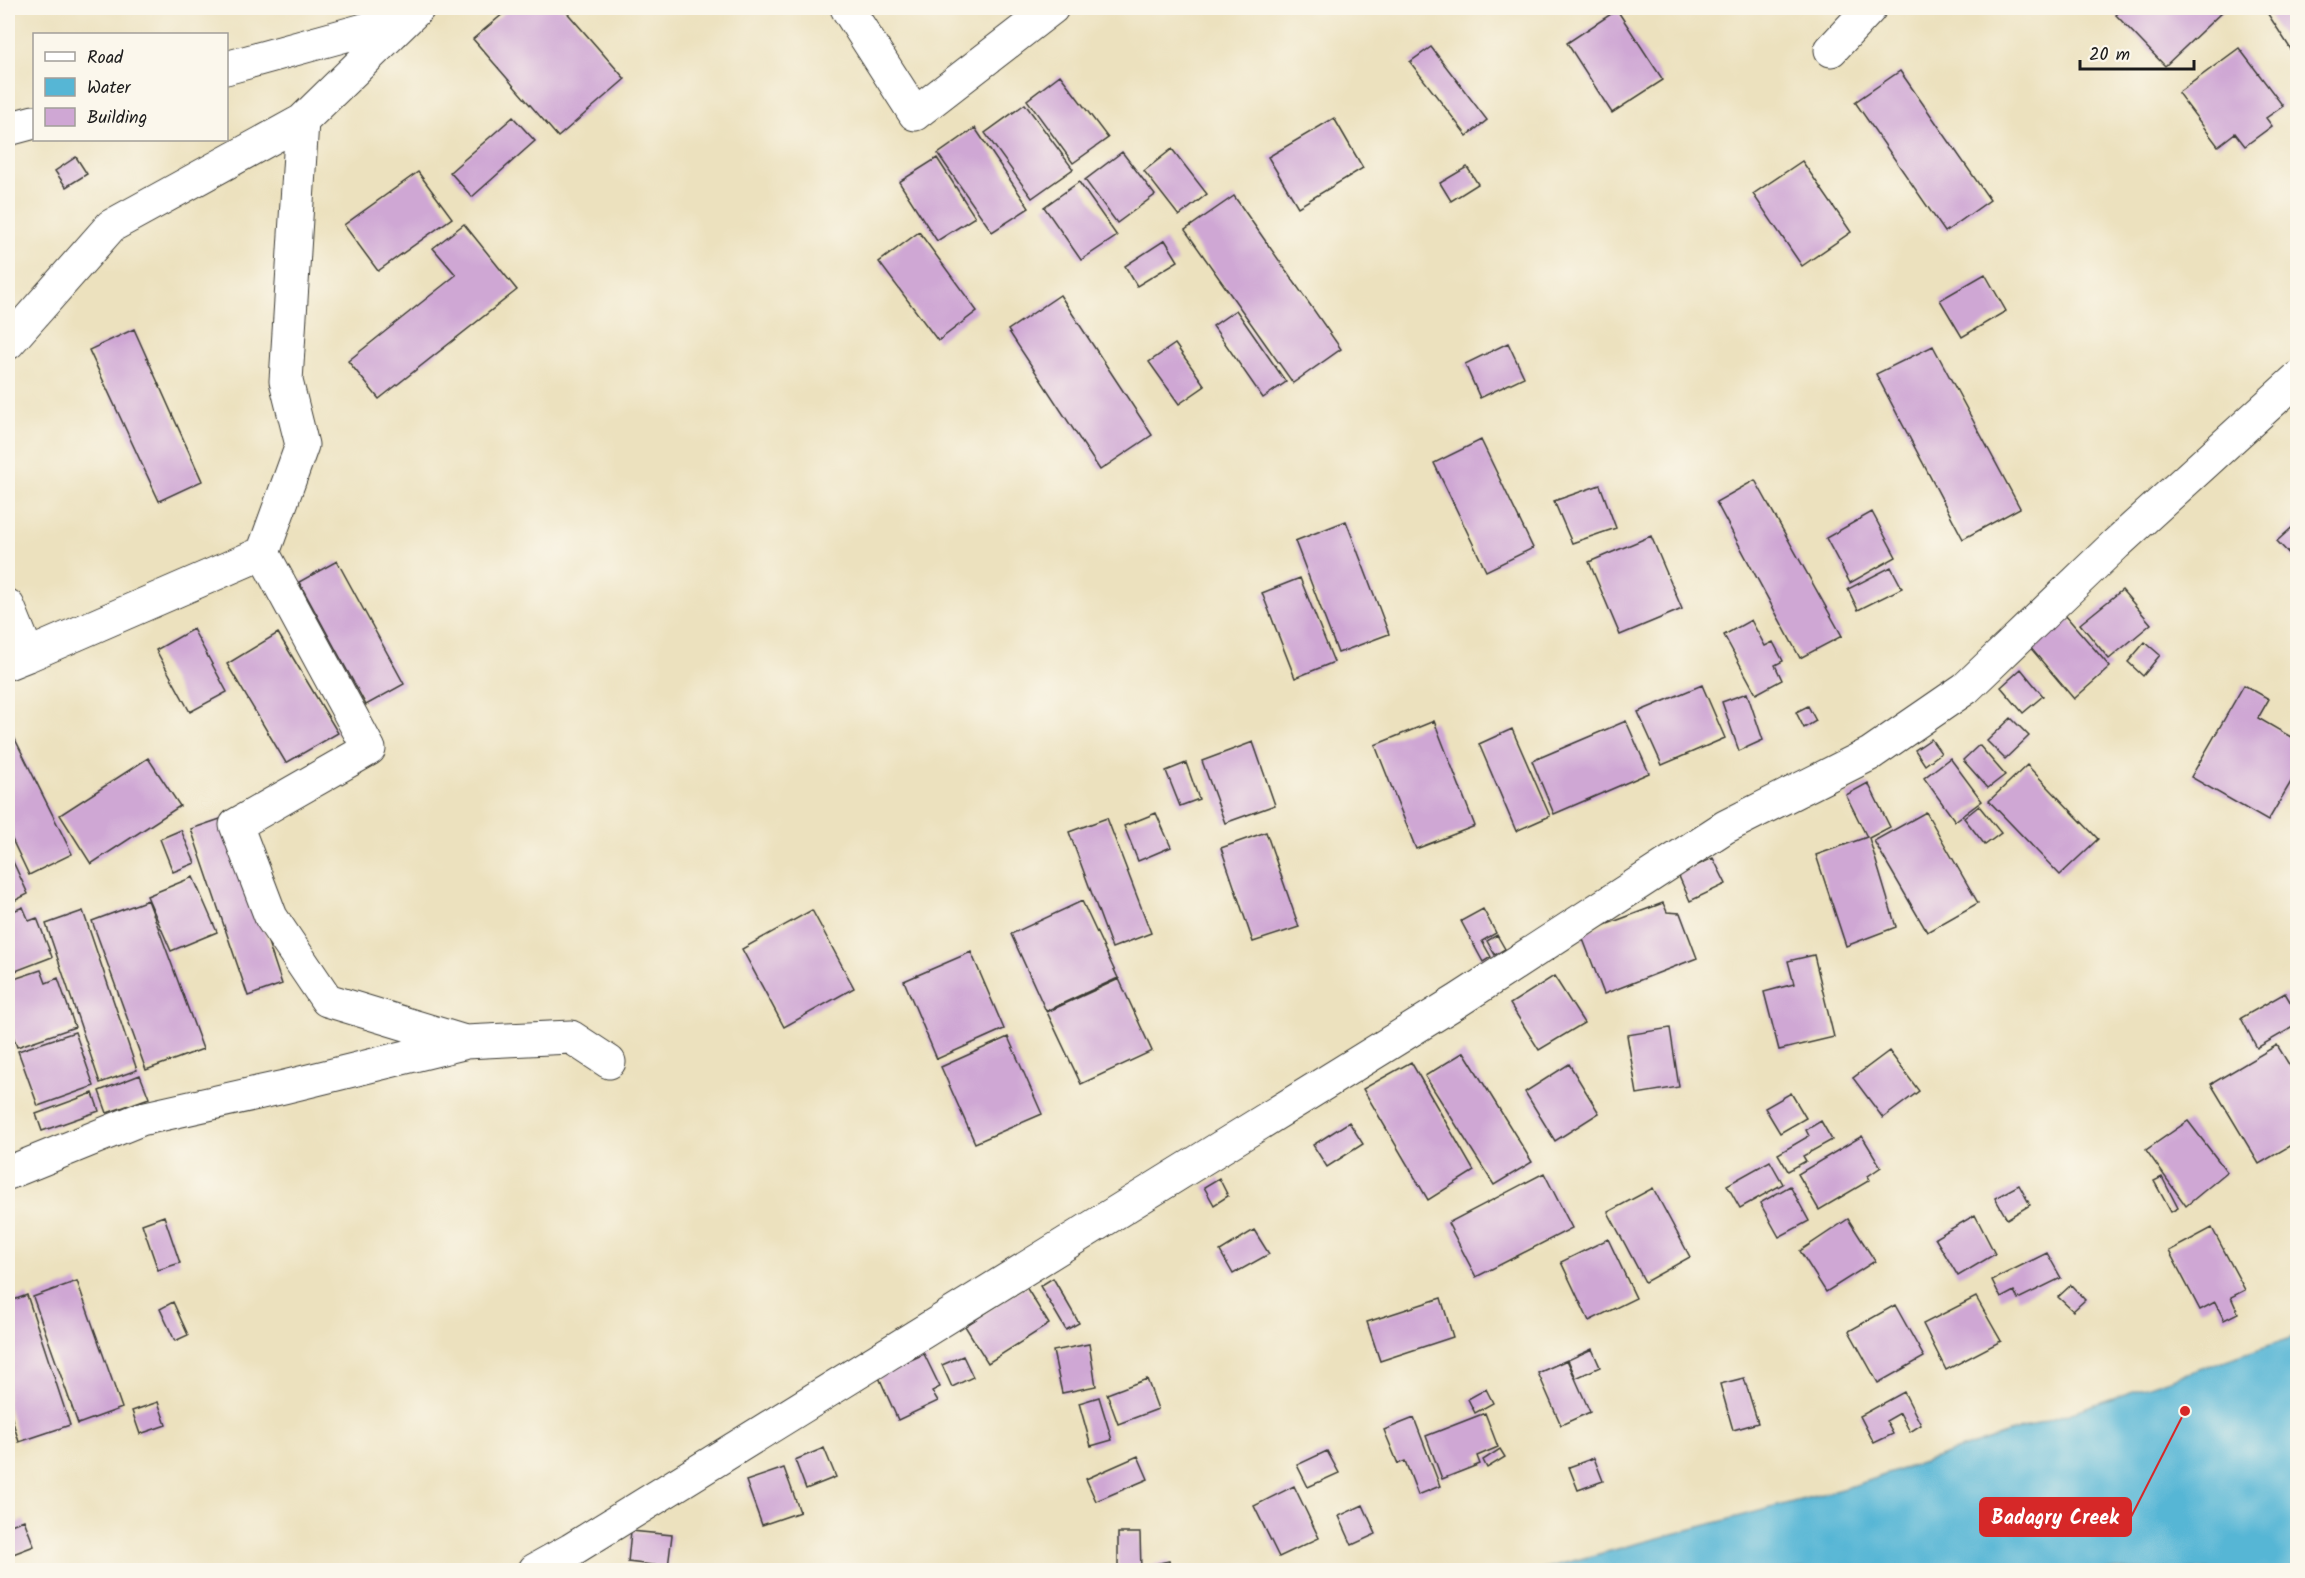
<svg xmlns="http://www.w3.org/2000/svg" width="2305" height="1578" viewBox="0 0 2305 1578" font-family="Kalam,sans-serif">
<rect width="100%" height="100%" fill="#fbf7ec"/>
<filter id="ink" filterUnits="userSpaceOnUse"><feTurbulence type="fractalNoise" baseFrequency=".0167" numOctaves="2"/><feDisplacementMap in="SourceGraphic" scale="12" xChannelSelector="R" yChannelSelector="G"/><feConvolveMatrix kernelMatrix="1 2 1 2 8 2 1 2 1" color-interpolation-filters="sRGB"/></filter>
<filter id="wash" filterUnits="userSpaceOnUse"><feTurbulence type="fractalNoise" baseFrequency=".008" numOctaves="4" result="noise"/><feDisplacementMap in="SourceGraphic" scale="24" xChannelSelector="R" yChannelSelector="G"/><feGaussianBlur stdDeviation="1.35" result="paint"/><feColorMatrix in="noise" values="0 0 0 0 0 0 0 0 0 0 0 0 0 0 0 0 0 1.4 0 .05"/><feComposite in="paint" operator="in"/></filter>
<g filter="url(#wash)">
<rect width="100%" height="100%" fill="#ece1be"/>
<path fill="#56b6d5" stroke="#396978" stroke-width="1.5" d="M 2297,1336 L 2297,1570 L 1539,1570 L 1849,1487 Z"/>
<g id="blocks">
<path fill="#cfa7d4" d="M 510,8 L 563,8 L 625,79 L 558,137 L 473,39 Z
M 2123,8 L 2221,8 L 2224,10 L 2165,66 L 2116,15 Z
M 2264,8 L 2298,8 L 2298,48 L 2292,51 Z
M 1617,10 L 1663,80 L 1612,113 L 1567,43 Z
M 1431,47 L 1487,120 L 1467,136 L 1410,62 Z
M 2239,48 L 2283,106 L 2266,118 L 2272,126 L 2245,146 L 2235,133 L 2218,146 L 2178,93 Z
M 1900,71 L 1990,200 L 1945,232 L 1855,102 Z
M 1060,75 L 1108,138 L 1073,163 L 1027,100 Z
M 1025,104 L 1073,169 L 1032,198 L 985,133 Z
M 513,117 L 535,141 L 472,197 L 450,172 Z
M 1334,118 L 1363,168 L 1298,207 L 1268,157 Z
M 975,128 L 1029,208 L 992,232 L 938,154 Z
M 1172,149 L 1207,194 L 1179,216 L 1144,171 Z
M 1122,152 L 1155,195 L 1117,223 L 1085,180 Z
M 76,157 L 87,174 L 66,187 L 55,171 Z
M 937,158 L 975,217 L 937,241 L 899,182 Z
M 1802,161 L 1851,232 L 1802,266 L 1753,194 Z
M 1467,167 L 1478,184 L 1451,201 L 1440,183 Z
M 418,172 L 452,218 L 378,271 L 344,225 Z
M 1079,182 L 1117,236 L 1081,260 L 1044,207 Z
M 1234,196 L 1341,349 L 1293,383 L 1185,230 Z
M 464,224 L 517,290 L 379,399 L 348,361 L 456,275 L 433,248 Z
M 919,232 L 977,311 L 938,341 L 879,262 Z
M 1165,240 L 1178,261 L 1137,286 L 1125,266 Z
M 1985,274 L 2006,311 L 1962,337 L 1940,300 Z
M 1060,295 L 1152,435 L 1100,470 L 1008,330 Z
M 1236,310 L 1286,382 L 1263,398 L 1213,326 Z
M 134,329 L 202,481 L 159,501 L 89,350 Z
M 1508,343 L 1524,377 L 1480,398 L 1465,364 Z
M 1175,344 L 1205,386 L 1179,404 L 1149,362 Z
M 1933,346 L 2020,508 L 1963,539 L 1876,374 Z
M 1481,440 L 1533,548 L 1486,571 L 1434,463 Z
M 1755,480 L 1842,636 L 1800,658 L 1716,502 Z
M 1600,485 L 1616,528 L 1572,543 L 1554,501 Z
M 1872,512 L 1896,557 L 1850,583 L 1826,538 Z
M 1346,521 L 1389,634 L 1338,653 L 1295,541 Z
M 2298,522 L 2298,563 L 2277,541 Z
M 1651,536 L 1682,609 L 1620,635 L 1589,562 Z
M 337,561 L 404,684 L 366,705 L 299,582 Z
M 1891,567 L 1902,588 L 1858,610 L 1848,589 Z
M 1300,578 L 1334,662 L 1295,678 L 1262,593 Z
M 2122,590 L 2151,624 L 2109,659 L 2080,624 Z
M 2065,615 L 2110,667 L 2074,699 L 2029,646 Z
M 1751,620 L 1765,646 L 1773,642 L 1783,661 L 1775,665 L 1782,680 L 1756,694 L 1724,635 Z
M 193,629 L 227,692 L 190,712 L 156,650 Z
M 278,633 L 338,733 L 286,763 L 227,664 Z
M 2145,642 L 2160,655 L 2143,676 L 2128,662 Z
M 2021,669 L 2043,696 L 2023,713 L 2001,687 Z
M 1702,685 L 1725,738 L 1662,765 L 1638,712 Z
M 2244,685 L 2269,699 L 2258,718 L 2298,741 L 2298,770 L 2268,821 L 2191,777 Z
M 1747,693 L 1763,740 L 1739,751 L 1722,702 Z
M 1808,706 L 1816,721 L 1804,728 L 1796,712 Z
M 2011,718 L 2029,736 L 2005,759 L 1987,741 Z
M 1434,721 L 1475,826 L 1416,849 L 1375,745 Z
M 1626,721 L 1649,773 L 1554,814 L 1532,761 Z
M 8,725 L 72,854 L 29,875 L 8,831 Z
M 1512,729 L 1550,816 L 1516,831 L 1479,744 Z
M 1931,739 L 1941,753 L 1925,765 L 1915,750 Z
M 1253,742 L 1275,805 L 1225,823 L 1202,761 Z
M 1979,745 L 2005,775 L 1988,788 L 1963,760 Z
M 148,758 L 180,806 L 91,864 L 60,815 Z
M 1950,758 L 1982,801 L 1955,821 L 1924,778 Z
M 1186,763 L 1199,799 L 1180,806 L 1166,771 Z
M 2027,765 L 2098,839 L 2060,875 L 1989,801 Z
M 1868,783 L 1890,827 L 1869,838 L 1896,927 L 1846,946 L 1816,855 L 1867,837 L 1846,795 Z
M 1979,806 L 2001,833 L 1985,845 L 1964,818 Z
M 1926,812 L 1978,903 L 1927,932 L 1874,841 Z
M 1156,813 L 1171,847 L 1138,861 L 1124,826 Z
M 226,817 L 282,984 L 248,996 L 191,829 Z
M 1107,818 L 1151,933 L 1112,948 L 1069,832 Z
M 181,830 L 195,863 L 173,872 L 160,839 Z
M 1266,832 L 1299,927 L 1253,942 L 1221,848 Z
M 8,851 L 28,894 L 8,904 Z
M 1713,858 L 1726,884 L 1690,901 L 1678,874 Z
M 193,877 L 217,932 L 171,951 L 147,896 Z
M 148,900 L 203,1049 L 146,1070 L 92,921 Z
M 1082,901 L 1118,978 L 1046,1011 L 1011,934 Z
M 1663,903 L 1667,912 L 1680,913 L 1697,958 L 1604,994 L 1581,934 Z
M 23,907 L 29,921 L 37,918 L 52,957 L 8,974 L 8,913 Z
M 1483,909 L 1496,933 L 1482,941 L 1491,957 L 1483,962 L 1461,921 Z
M 812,910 L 854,988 L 784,1027 L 742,949 Z
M 83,911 L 137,1070 L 100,1083 L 46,924 Z
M 1497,935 L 1505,949 L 1495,955 L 1487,941 Z
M 971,952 L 1004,1029 L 937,1059 L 904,981 Z
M 1814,955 L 1834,1037 L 1779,1050 L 1764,992 L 1794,984 L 1788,961 Z
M 41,970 L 46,983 L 58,978 L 75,1027 L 17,1047 L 8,1022 L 8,981 Z
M 1554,976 L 1584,1023 L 1539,1050 L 1510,1004 Z
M 1119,979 L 1152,1051 L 1081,1084 L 1047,1012 Z
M 2285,993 L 2298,1015 L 2298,1024 L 2257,1048 L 2241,1018 Z
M 1670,1028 L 1679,1087 L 1637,1094 L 1627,1035 Z
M 75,1032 L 94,1086 L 38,1106 L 18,1051 Z
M 1008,1037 L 1042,1114 L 975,1143 L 941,1067 Z
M 2277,1045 L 2298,1079 L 2298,1141 L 2259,1164 L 2211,1084 Z
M 1889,1051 L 1919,1091 L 1883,1118 L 1853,1078 Z
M 1464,1052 L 1532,1162 L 1494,1185 L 1425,1076 Z
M 1411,1062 L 1474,1171 L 1428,1200 L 1363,1089 Z
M 1569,1064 L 1599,1113 L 1555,1141 L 1525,1092 Z
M 140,1075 L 149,1098 L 107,1113 L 99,1091 Z
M 93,1093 L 99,1111 L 42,1131 L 36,1114 Z
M 1791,1093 L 1806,1118 L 1780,1133 L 1765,1108 Z
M 1821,1121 L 1832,1140 L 1803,1156 L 1806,1161 L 1788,1171 L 1778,1154 L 1809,1136 L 1806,1130 Z
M 2188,1121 L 2227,1172 L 2186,1206 L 2146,1150 Z
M 1349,1122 L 1363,1144 L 1327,1167 L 1313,1145 Z
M 1862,1136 L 1881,1167 L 1868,1176 L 1870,1180 L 1819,1210 L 1798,1174 Z
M 1770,1161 L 1783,1184 L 1740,1208 L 1727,1185 Z
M 1544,1173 L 1572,1228 L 1476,1277 L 1448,1223 Z
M 2162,1177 L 2178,1208 L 2171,1212 L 2154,1181 Z
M 1219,1178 L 1228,1196 L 1214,1205 L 1204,1187 Z
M 2019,1185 L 2030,1205 L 2007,1219 L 1995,1198 Z
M 1790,1186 L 1809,1221 L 1779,1237 L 1760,1203 Z
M 1653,1188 L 1690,1257 L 1645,1282 L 1608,1212 Z
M 1975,1215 L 1995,1254 L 1958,1276 L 1935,1238 Z
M 164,1216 L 180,1263 L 158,1270 L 142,1224 Z
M 1848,1219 L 1875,1261 L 1826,1292 L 1800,1251 Z
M 2212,1228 L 2245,1290 L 2231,1297 L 2238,1313 L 2224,1320 L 2215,1302 L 2200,1310 L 2169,1251 Z
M 1254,1230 L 1269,1254 L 1233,1274 L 1220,1251 Z
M 1608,1239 L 1636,1298 L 1589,1321 L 1561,1262 Z
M 2047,1253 L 2061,1278 L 2018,1299 L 2014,1291 L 2001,1298 L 1992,1280 Z
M 1053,1278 L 1079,1323 L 1066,1330 L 1040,1286 Z
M 77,1281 L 122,1408 L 78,1424 L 33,1297 Z
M 2071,1285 L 2085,1300 L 2073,1311 L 2058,1297 Z
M 1026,1287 L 1049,1324 L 988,1363 L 965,1326 Z
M 27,1295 L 70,1425 L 19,1442 L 8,1406 L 8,1302 Z
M 1976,1297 L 2001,1341 L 1946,1370 L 1923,1324 Z
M 1441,1298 L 1453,1337 L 1380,1361 L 1367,1322 Z
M 173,1302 L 188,1335 L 175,1341 L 160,1309 Z
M 1895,1305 L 1924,1357 L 1878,1383 L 1849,1331 Z
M 1089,1344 L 1096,1386 L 1062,1393 L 1053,1351 Z
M 1592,1349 L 1600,1367 L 1576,1378 L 1568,1360 Z
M 924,1354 L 940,1387 L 932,1391 L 938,1401 L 898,1420 L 878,1375 Z
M 963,1356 L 973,1377 L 952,1387 L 942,1365 Z
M 1567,1360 L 1590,1412 L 1561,1425 L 1538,1373 Z
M 1744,1378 L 1758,1423 L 1733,1430 L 1720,1384 Z
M 1147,1379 L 1158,1409 L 1118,1424 L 1107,1394 Z
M 1486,1389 L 1493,1403 L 1475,1413 L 1468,1399 Z
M 1904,1392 L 1921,1425 L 1910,1432 L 1900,1413 L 1886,1421 L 1893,1434 L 1874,1443 L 1860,1416 Z
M 1099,1397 L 1112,1440 L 1091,1446 L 1079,1403 Z
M 158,1402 L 166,1425 L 140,1434 L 132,1411 Z
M 1485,1413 L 1498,1447 L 1477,1456 L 1480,1464 L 1442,1479 L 1426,1436 Z
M 1414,1418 L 1440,1486 L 1418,1495 L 1405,1461 L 1398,1464 L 1384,1430 Z
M 824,1448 L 836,1477 L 806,1489 L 795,1460 Z
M 1500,1449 L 1505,1457 L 1487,1468 L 1483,1460 Z
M 1327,1451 L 1339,1473 L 1308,1487 L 1297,1465 Z
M 1138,1456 L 1148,1479 L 1096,1501 L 1086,1479 Z
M 1594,1458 L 1603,1481 L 1578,1490 L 1569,1467 Z
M 784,1468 L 800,1512 L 762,1525 L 746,1481 Z
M 1294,1486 L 1319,1538 L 1279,1557 L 1254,1506 Z
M 1363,1505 L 1376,1534 L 1352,1545 L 1339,1516 Z
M 24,1520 L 34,1546 L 8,1556 L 8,1526 Z
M 631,1531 L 672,1535 L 668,1567 L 628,1562 Z
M 1118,1533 L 1140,1533 L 1141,1570 L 1118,1570 Z
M 1169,1561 L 1171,1570 L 1147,1570 L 1146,1566 Z"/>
</g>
</g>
<g filter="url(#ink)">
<use href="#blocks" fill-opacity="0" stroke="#3b3a34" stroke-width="1.5"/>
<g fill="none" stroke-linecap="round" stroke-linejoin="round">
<defs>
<path id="minor" d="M 847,8 L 915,114 L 1052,8
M 1831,50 L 1870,8
M 226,68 L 404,19
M 302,121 L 286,381 L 302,445 L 263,553 L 369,749 L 236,825 L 271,917 L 327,1000 L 465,1042 L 571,1037 L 609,1062
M 8,129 L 34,122
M 8,343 L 111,226 L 302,121 L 418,8
M 8,606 L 28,655 L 8,663
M 28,655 L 263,553
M 8,1173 L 141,1119 L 284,1087 L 463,1043
M 535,1570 L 571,1550 L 1459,1000 L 1725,827 L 1870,754 L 1966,688 L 2116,544 L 2298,378"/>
</defs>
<use href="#minor" stroke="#3b3a34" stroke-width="35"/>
<use href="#minor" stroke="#fff" stroke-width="33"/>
</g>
</g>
<path fill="none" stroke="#d62828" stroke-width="2" d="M2185 1411L2131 1517"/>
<circle fill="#d62828" stroke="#fbf7ec" stroke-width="2" cx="2185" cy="1411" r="6"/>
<rect fill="#d62828" stroke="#d62828" stroke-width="2" x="1980" y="1498" width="151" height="38" rx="6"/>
<g font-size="20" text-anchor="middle" font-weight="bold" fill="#fff">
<text x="2055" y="1524">Badagry Creek</text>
</g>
<rect width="2305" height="1578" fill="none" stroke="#fbf7ec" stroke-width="30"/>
<rect x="33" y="33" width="195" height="108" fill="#fbf7ec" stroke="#a29f99" stroke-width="1.5"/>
<rect x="45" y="52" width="30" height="9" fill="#ffffff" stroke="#a29f99" stroke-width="1.5"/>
<text x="87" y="63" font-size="18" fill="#1c1c1c">Road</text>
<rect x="45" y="78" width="30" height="18" fill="#56b6d5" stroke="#a29f99" stroke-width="1.5"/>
<text x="87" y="93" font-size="18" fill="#1c1c1c">Water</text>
<rect x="45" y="108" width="30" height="18" fill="#cfa7d4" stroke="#a29f99" stroke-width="1.5"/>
<text x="87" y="123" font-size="18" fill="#1c1c1c">Building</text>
<path d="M2080 60v9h114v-9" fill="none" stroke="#1c1c1c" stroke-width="3"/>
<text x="2089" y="60" font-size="18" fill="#1c1c1c" stroke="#fbf7ec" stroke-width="4.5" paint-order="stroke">20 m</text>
</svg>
